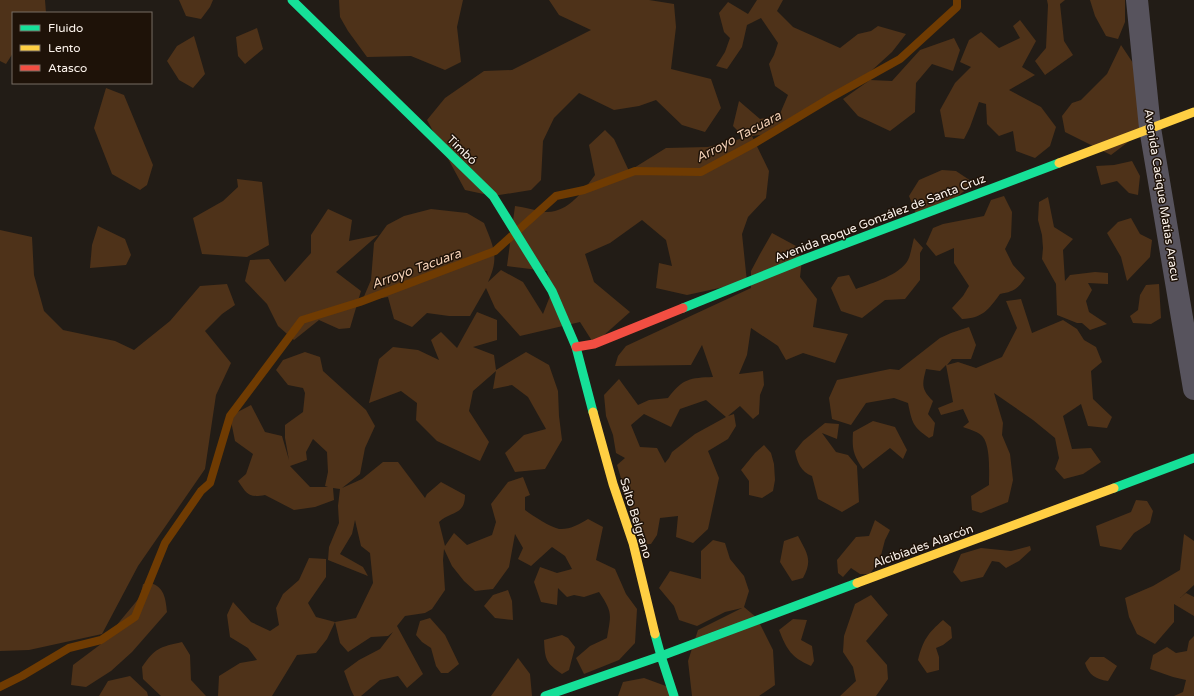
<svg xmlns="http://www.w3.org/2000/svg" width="1194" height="696" viewBox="0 0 1194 696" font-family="'Varela Round',sans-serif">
<rect width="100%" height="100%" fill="#221c16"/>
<path fill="#4e3219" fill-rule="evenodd" d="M 0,0 L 45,0 L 46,13 L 13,13 L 13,53 L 6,64 L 0,61 Z
M 179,0 L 213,0 L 210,7 L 201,19 L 186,16 Z
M 339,0 L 463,0 L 457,27 L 461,62 L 445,70 L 411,56 L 367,57 L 348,31 L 340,17 Z
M 549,0 L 649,0 L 674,4 L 676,27 L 671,69 L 711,79 L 721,108 L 705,132 L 682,125 L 656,100 L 639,106 L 614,110 L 579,93 L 554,118 L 543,141 L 541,180 L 531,190 L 493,196 L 465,190 L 427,120 L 445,98 L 484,71 L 512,70 L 591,30 L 559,15 Z
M 757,0 L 783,0 L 777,11 L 793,27 L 840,48 L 858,34 L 871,31 L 878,26 L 906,34 L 892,52 L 859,82 L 777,133 L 752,136 L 769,171 L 766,198 L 748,217 L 742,234 L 747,282 L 687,295 L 656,288 L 659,263 L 672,266 L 666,240 L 642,220 L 610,243 L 585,254 L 594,282 L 630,312 L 594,344 L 580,322 L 520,336 L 495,308 L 486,288 L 470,316 L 449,316 L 427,313 L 412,327 L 394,319 L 388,297 L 362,301 L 371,280 L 374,243 L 387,225 L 404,216 L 431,209 L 467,213 L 484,223 C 493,246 500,257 488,282 L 501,270 L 523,282 L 543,314 L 552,291 L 547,271 L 507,266 L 515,206 C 525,207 536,211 546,212 C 568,213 584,190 595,175 L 589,145 L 605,130 L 614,139 L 629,171 L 666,148 L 708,147 L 748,137 L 744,137 L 733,126 L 739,101 L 760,119 L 779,116 L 788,95 L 775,86 L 769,64 L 774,55 L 778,43 L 761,18 L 747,25 L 742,47 L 727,69 L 716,66 L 725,52 L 730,38 L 724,32 L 719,13 L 728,2 L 748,14 Z
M 1047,0 L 1065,0 L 1060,4 L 1064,41 L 1073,55 L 1045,75 L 1035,61 L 1046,48 L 1048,5 Z
M 1090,0 L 1125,0 L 1125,22 L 1118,39 L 1106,36 L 1095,16 Z
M 1020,20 L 1036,41 L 1022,67 L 1035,75 L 1009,90 L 1041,107 L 1056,127 L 1050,146 L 1035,158 L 1016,151 L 1013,131 L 999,136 L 987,124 L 986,104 L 979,102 L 970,127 L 964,139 L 945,137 L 940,110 L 955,83 L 971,67 L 960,62 L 969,40 L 981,32 L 999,48 L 1020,38 L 1013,26 Z
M 257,28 L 263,49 L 245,64 L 238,56 L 236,37 Z
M 194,36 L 205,74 L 193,88 L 179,80 L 167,61 L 177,46 Z
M 954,38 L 960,50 L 953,71 L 932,64 L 916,83 L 915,112 L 890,131 L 858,116 L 843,99 L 870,80 L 892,81 L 920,50 Z
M 1121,45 L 1135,66 L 1140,133 L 1111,155 L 1065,132 L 1062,116 L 1072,103 L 1081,100 L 1107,74 Z
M 106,88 L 124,95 L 153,165 L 147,185 L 140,190 L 112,174 L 94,128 Z
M 1132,161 L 1140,176 L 1138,195 L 1129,193 L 1117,181 L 1101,185 L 1096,166 L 1114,165 Z
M 942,170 L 956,171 L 974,183 L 936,214 L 918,219 L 909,196 L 919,180 Z
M 237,179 L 262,182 L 269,245 L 247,257 L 202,254 L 193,218 L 223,201 L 238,187 Z
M 1004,196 L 1012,212 L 1011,237 L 1005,249 L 1013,265 L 1025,278 C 1018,289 1013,292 1000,294 C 988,310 983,318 962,319 L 952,308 L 963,296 L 969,286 L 954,263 L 954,248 L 936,256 L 926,244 L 933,228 L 943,224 L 984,216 L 991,200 Z
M 1048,197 L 1054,227 L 1073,239 L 1063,250 L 1065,281 L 1070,275 L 1095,272 L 1108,273 L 1108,284 L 1088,283 L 1092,290 L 1086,301 L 1089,312 L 1107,324 L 1090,330 L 1082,323 L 1077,323 L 1057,315 L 1056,284 L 1042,259 L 1043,248 L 1042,235 L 1038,220 L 1039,202 Z
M 328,209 L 352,220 L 349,241 L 378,235 L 336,272 L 361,291 L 350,328 L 339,329 L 319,320 L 294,340 L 278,326 L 267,304 L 245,281 L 250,260 L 269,259 L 285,282 L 311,253 L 311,235 Z
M 1131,218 L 1140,234 L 1152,240 L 1150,257 L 1127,281 L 1121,257 L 1107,233 L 1118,222 Z
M 98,226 L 125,239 L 131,255 L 126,265 L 90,268 L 92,245 Z
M 0,230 L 32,237 L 34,275 L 44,311 L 63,330 L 115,341 L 134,350 L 170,321 L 200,286 L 227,284 L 235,305 L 222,314 L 205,331 L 231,363 L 216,395 L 205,469 L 138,566 L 102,634 L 29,650 L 0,651 Z
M 772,233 L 796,246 L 802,260 L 800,277 L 817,299 L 813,327 L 848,334 L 835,363 L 803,353 L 786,360 L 778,346 L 751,328 L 747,355 L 739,374 L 763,371 L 764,385 L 760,395 L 759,414 L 753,419 L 740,406 L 728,416 L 734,414 L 736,426 L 728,439 L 708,451 L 719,478 L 708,529 L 693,543 L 676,537 L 678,516 L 660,518 L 657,535 L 651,544 L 641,545 L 617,465 L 625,458 L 616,453 L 613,435 L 606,416 L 604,395 L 619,379 L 638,405 L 649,400 L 668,398 C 683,378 690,378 713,377 L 702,345 L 691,365 L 615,366 L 618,356 L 626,346 L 751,288 L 751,271 L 760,254 ZM 706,400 L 726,417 L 695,434 L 672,452 L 669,458 L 665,463 L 657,448 L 640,447 L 631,425 L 644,414 L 671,427 L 680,409 Z
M 914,238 L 923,248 L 920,253 L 920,280 L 905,299 L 885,300 L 862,318 L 841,311 L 831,288 L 838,277 L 849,275 L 856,289 C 872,283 900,275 908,260 C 911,254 912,245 914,238 Z
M 1159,284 L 1161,318 L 1151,324 L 1133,323 L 1130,316 L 1138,310 L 1140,295 L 1146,285 Z
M 1021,299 L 1032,333 L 1063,320 L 1077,329 L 1084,340 L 1096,347 L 1102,362 L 1091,371 L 1093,399 L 1112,417 L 1107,428 L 1088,426 L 1081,404 L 1063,416 L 1072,449 L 1091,448 L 1101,462 L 1083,474 L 1064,479 L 1055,469 L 1059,458 L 1055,438 L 1033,420 L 994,393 L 1003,423 L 1002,435 L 1010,454 L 1013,480 L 1008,502 L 981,513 L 972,510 L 971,496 L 989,485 C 989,473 991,443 981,435 C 976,431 968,429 963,427 L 969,422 L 963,409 L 941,415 L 938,408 L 953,402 L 946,365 L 940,371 L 926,369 C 922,385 921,389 933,401 L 928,414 L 935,423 L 933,436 L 929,438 C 912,426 912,422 908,403 L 894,398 L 866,403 L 851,425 L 832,419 L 829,398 L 837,380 L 890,369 L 899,370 L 940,338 L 951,333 L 969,327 L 976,345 L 971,359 L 952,359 L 947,365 L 958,362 L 976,368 L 1002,357 L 1017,328 L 1006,301 Z
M 477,312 L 497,320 L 497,340 L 473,347 L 494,355 L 496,370 L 526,352 L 549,365 L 558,391 L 559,416 L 562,440 L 545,469 L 515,472 L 505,453 L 524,435 L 546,429 L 528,397 L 512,385 L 493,389 L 496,371 L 473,391 L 469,411 L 489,442 L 480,461 L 437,441 L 416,420 L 417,403 L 401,391 L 369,403 L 379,359 L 393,347 L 418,350 L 439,360 L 431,340 L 441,332 L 457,348 Z
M 305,352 L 320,357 L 323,371 L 366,410 L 375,426 L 365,448 L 360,474 L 342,488 L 362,479 L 383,462 L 398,462 L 425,498 L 427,494 L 441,482 L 465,495 C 465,516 450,511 439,522 L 445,546 L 454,533 L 467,545 L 492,535 L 496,522 L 491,504 L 508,482 L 523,477 L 530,495 L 525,497 L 525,510 C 533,516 550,527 559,529 C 569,530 580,524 588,519 L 603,527 L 596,560 L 615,569 L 626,594 L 637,609 L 635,643 L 619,660 L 584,674 L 576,658 L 590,646 L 607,638 C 611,614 613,613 599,592 L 584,597 L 574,595 L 567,597 L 558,588 L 557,605 L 541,602 L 534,582 L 540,567 L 557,573 L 572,569 L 565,556 L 552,547 L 531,566 L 518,559 L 523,548 L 515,534 L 509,567 L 493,589 L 475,591 L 464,581 L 452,566 L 444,549 L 443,560 L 445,590 L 432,609 L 425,613 L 405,616 L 397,626 L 423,674 L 407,688 L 398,676 L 380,680 L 361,696 L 354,696 L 351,690 L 344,671 L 359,660 L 380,649 L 393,632 L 388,636 L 371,637 L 348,652 L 340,643 L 335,622 L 327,639 L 316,653 L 297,655 L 272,696 L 218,696 L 219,676 L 240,663 L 257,660 L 248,648 L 230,637 L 227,615 L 233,602 L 251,622 L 270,631 L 279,625 L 276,608 L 283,594 L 299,580 L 309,558 L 326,559 L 326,577 L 308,603 L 316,617 L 335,622 L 356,618 L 373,583 L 370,553 L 361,546 L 355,520 L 352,534 L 340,554 L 363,567 L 368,576 L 328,560 L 329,547 L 339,523 L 338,506 L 340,489 L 333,488 L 334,500 L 315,507 L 294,510 L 265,495 C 248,498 247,494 238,481 L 246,474 L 253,454 L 235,441 L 230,416 L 251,405 L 265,432 L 282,436 L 289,460 L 285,438 L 285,425 L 303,412 L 305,393 L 303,388 L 288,385 L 276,370 L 283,360 ZM 313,439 L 327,452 L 328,472 L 325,486 L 328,487 L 310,487 L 290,466 L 307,460 L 306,452 Z
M 873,421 L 895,427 L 907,450 L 903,459 L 890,448 L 863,469 C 853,455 852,449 853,432 Z
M 825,423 L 839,424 L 837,439 L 822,433 L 836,452 L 848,455 L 857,466 L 859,502 L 842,512 L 818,499 L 812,476 C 801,472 797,462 795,451 L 803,441 Z
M 764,445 L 771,453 L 774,464 L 775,480 L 773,491 L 762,498 L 749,495 L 749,481 L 741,470 L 755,453 Z
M 1136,500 L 1147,501 L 1153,511 L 1150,523 L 1134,533 L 1121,550 L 1100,546 L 1096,526 L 1131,512 Z
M 875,520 L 890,530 L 885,540 L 880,559 L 870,574 L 860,574 L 851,568 L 843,577 L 838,573 L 837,560 L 856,537 L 869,536 Z
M 1184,534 L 1194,541 L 1194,585 L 1180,598 L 1186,593 L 1194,597 L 1194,616 L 1174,604 L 1174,622 L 1155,644 L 1137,634 L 1129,617 L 1125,598 L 1153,586 L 1180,570 Z
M 798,536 C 807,553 813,560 803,578 L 792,581 L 780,562 L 784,541 Z
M 713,540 L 725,543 L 730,559 L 744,576 L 749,591 L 744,607 L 757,618 L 773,650 L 775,685 L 759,696 L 692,696 L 688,661 L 698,630 L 742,608 L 725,612 L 697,626 L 679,620 L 674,606 L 659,588 L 670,571 L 701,579 L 701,551 Z
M 1030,546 L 1031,550 L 1019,561 L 1006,568 L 999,562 L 992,561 L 983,577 L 961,582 L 953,572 L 961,554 L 981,548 L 1011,551 Z
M 143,584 C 146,584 150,583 153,584 C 165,588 166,602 167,612 L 132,652 L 111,671 L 86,687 L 71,685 L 73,665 L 101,644 L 140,597 Z
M 508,590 L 512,601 L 513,620 L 495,618 L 484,606 L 493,595 Z
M 871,595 L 888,615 L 866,641 L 887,665 L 888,679 L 876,696 L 840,696 L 856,681 L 853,667 L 843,652 L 844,636 L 855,604 Z
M 430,618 L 445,635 L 459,664 L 448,673 L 441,673 L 436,666 L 431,648 L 422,642 L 416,635 L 420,621 Z
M 793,619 L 807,620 L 801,640 L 812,646 L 814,661 L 811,666 C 791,657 787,650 779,630 Z
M 943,620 L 951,627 L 952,638 L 943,645 L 936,648 L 939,657 L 939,670 L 927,673 L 918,660 C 923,640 928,633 943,620 Z
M 562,635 L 568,638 L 575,647 L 569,670 L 562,674 C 546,663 545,660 544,640 Z
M 1194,636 L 1194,696 L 1174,696 L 1183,692 L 1186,680 L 1173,677 L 1150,669 L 1153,655 L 1167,647 L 1176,653 L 1187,651 L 1189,641 Z
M 182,642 L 190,655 L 191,680 L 206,696 L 161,696 L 143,679 L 142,667 C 155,648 160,647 182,642 Z
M 1090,657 L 1104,657 L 1117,666 L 1108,681 C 1095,679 1089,675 1085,663 Z
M 518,658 L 530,674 L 532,696 L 491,696 Z
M 130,676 L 147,692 L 148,696 L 99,696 L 108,681 Z
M 644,678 L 674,689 L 676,696 L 618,696 L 623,682 Z"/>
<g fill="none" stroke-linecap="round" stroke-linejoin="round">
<path stroke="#6f3b02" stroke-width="8" d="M 0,687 L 22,676 L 69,648 L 101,640 L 135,617 L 165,543 L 201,491 L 210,483 L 230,416 L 302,320 L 360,302 L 495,251 L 556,196 L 584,190 L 635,171 L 701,172 L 755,143 L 830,98 L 900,59 L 957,7 L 957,0"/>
<path stroke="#57535d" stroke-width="22" d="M 1137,0 L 1150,128 L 1194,389"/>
<path stroke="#16e098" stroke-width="9" d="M 292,0 L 493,196 L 552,291 L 576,347 L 593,412
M 683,308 L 802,260 L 1059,163
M 1114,488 L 1194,458
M 655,634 L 661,656 L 674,696
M 545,696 L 661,656 L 857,583"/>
<path stroke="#ffcf43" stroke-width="9" d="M 1059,163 L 1194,112
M 593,412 L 613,484 L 633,543 L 655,634
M 857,583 L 1114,488"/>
<path stroke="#f24e42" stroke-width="9" d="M 576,347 L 594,344 L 683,308"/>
</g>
<g text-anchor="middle" stroke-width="3" stroke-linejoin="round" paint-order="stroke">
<g font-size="12" fill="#fcf3ec" stroke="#1e1208">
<text transform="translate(462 150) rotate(44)" y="4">Timbó</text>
<text transform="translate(1162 195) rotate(81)" y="4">Avenida Cacique Matías Aracu</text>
<text transform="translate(880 218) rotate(-21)" y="4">Avenida Roque González de Santa Cruz</text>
<text transform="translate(636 518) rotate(73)" y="4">Salto Belgrano</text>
<text transform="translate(923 546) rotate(-20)" y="4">Alcibíades Alarcón</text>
</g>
<g font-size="13" font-style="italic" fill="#f3d0b6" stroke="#1e1208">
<text transform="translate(738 136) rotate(-28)" y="5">Arroyo Tacuara</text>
<text transform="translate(416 268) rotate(-20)" y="5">Arroyo Tacuara</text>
</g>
</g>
<rect x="12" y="12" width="140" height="72" fill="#1e1208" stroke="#776c63"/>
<rect x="20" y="25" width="20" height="6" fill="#16e098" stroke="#776c63"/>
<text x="48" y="32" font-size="12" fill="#fcf3ec">Fluido</text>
<rect x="20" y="45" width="20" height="6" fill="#ffcf43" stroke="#776c63"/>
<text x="48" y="52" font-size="12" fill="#fcf3ec">Lento</text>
<rect x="20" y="65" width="20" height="6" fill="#f24e42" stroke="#776c63"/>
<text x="48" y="72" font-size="12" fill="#fcf3ec">Atasco</text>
</svg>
